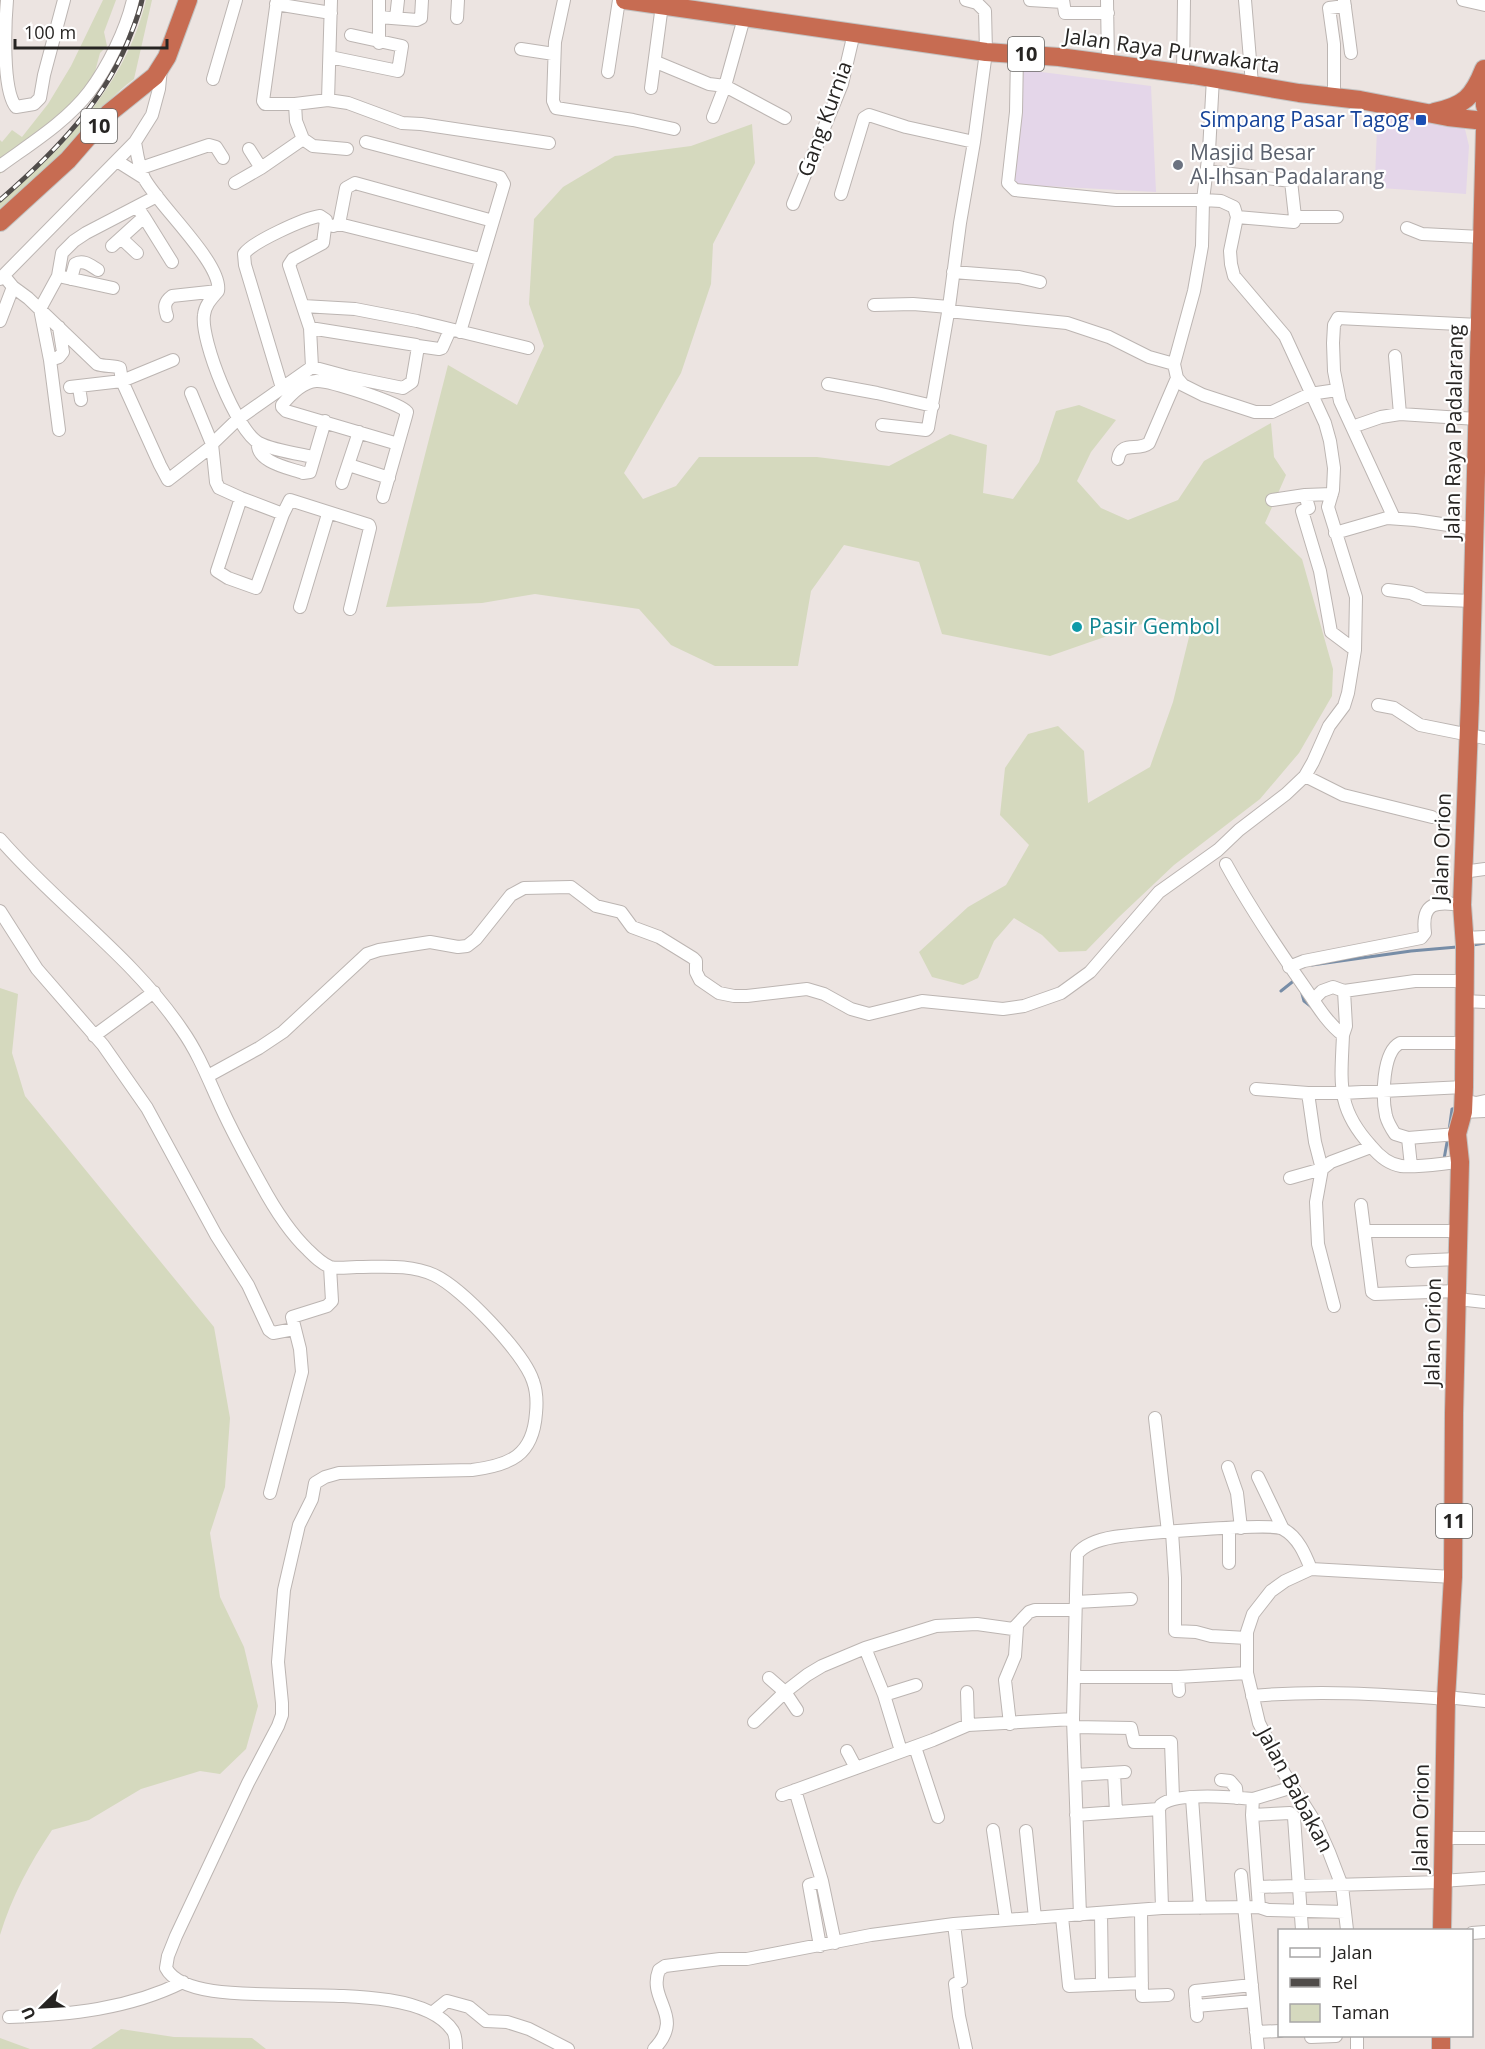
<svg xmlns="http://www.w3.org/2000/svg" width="1485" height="2049" viewBox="0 0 1485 2049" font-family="'Open Sans',sans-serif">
<rect width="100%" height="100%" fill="#ece4e1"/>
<path fill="#e4d6e9" d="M 1018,69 L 1151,86 L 1156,192 L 1006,184 Z
M 1384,111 L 1455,123 L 1465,129 L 1469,146 L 1466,194 L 1381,188 L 1380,183 L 1375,180 L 1377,128 L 1383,128 Z"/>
<path fill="#d5d9be" d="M 103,0 L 116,0 L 104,32 L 107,46 L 100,53 L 92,83 L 0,174 L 0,140 L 2,142 L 12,130 L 22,137 L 48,104 L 71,66 Z
M 146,0 L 152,0 L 134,79 C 113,94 99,113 82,132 C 56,160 28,185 0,210 L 0,203 C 64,147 126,85 146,0 Z
M 752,124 L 755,163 L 713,244 L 711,284 L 681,373 L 624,473 L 643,499 L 676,486 L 699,457 L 817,457 L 889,466 L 950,434 L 987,445 L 983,493 L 1013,499 L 1039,462 L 1056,411 L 1079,405 L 1116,420 L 1091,452 L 1077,481 L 1101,508 L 1128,520 L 1178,500 L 1204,461 L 1271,423 L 1274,457 L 1286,475 L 1265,523 L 1302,559 L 1333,669 L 1332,696 L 1299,753 L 1260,799 L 1174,865 L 1119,917 L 1086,951 L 1059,952 L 1042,935 L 1014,918 L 994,941 L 978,978 L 963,985 L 932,977 L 919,952 L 968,907 L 1006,885 L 1029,845 L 1000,815 L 1005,768 L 1028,734 L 1058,726 L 1084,751 L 1088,803 L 1150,767 L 1173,702 L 1191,629 L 1159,618 L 1050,656 L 942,634 L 919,562 L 844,545 L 811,591 L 798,666 L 715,666 L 671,645 L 639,609 L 535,594 L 482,603 L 386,607 L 448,365 L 517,405 L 544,346 L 529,304 L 534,219 L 563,187 L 615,156 L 691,146 Z
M 0,988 L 18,994 L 12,1053 L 25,1096 L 214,1327 L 230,1418 L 225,1487 L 210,1533 L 220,1597 L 244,1647 L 258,1706 L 246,1749 L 220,1774 L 200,1771 L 141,1789 L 89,1820 L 52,1830 C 30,1863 12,1896 0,1935 Z
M 121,2029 L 174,2037 L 252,2038 L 266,2049 L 91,2049 Z
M 0,2038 L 30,2049 L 0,2049 Z"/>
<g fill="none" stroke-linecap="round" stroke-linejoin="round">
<path stroke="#778da7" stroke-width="3" d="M 1473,945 L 1485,943
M 1312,965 L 1411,951 L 1457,947
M 1301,990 L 1304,1001 L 1313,1008
M 1281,991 L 1296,979
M 1449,1131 L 1452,1109 L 1458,1108
M 1444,1159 L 1448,1137"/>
<defs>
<path id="minor" d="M 7,0 C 5,23 2,90 16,107 L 34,104 L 40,98 L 44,75 L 64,0
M 379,0 L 379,43
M 564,0 L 555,42 L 553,101 L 556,108 L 633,120 L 674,129
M 1030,0 L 1063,2
M 1063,0 L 1065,13 L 1108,13
M 1107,0 L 1108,64
M 1245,0 L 1252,84
M 1344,0 L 1351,53
M 1463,0 L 1485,5
M 276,4 L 331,13
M 379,17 L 417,20 L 421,18 L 422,0
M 396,18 L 398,0
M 457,18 L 458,0
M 521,49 L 554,54
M 1017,54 L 1016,112 L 1008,183 L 1015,190 L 1116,200 L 1203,200 L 1209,151 L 1213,78
M 330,57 L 398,71 L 402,46 L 351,35
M 656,62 L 709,84 L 725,86 L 785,118
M 608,72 L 619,0
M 1183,74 L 1184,0
M 213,79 L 236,0
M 651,88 L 662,5
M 1334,97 L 1334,44 L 1329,8 L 1345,6
M 328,100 L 348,103 L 402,123 L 421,124 L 549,143
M 295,104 L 328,100 L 331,0
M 713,117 L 725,86 L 744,18
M 303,139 L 313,146 L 347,149
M 135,142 C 137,154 139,168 144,178 C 158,205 223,264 218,291 C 212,298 205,305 204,315 C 200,340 237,432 259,443 C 272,450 299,454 313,457
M 366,142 L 500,177 L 504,184 L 493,221
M 249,149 L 261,168
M 117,161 L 144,178
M 0,166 C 30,144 66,122 89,92 C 108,67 126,30 133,0
M 141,168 L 209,145 L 216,147 L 223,158
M 1206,171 L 1291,181 L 1295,217 L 1294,222 L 1237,217
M 235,183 L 261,168 L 303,139 L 296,121 L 295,104 L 265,104 L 263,101 L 277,0
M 841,194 L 864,118 L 869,115 L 906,127 L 974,142
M 793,204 L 842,84 L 854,33
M 144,217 L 172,262
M 1295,217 L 1337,217
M 339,224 L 346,188 L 355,183 L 493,221 L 460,332
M 333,226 L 339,224 L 480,259
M 1407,228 L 1422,234 L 1481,237
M 121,238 L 137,253
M 112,246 L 144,217 L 137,207
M 953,272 L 1019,277 L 1040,282
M 4,276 L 13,287 L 28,298 L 97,364 C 104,367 115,365 120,368 L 122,381 L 160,465 L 168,480 L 212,446
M 58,276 L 113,288
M 0,279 L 135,142 L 152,115 L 159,89 L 161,68
M 71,279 L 75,264 C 84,259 91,266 98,270
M 874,305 L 913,304 L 949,307
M 303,306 L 355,309 L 417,321 L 528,348
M 948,311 L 1067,323 L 1109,337 L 1149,357 L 1174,364
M 167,316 C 164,307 164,302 172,296 L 218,291
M 0,321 L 13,287
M 418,346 L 439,349 L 442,348 L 450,330
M 1395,356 L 1400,414
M 50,360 L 59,357 L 63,352 L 59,327
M 828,384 L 877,393 L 933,406
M 70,387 L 122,381 L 173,360
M 79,387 L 81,400
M 282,388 L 245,265 L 244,254 C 252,242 305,218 320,216 L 326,220 L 323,243 L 293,259 L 289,265 L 310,328 L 312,367
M 191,393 L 212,444 L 216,482 L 219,488 L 241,498 L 283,514
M 882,425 L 926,430 L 928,428 L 949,307 L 960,223 L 974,142 L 986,52 L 985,11 L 977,3 L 966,0
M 1352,427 L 1381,417 L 1400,414 L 1477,419
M 59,430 L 50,360 L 40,309 L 58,276 L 62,253 L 74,241 L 86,233 L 157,196
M 258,443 C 256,462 289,468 303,473 L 310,472 L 325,421
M 212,444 L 238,419 L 312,367 L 349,377 L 403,388 L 412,382 L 418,347 L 416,345 L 310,328
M 1118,459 C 1121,440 1138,452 1149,443 L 1177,378
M 349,465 L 389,478
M 342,483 L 359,432
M 1305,495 L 1309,508 L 1302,511 L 1320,571 L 1331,632 L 1355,650
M 383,497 L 406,416 L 407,412 C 400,403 328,380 316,381 C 302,382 290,395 282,405 L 282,407 L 286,411 L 398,444
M 241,498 L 217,571 L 228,578 L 256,588 L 283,514 L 290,500 L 369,525 L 370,528 L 350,609
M 1272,500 L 1305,495 L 1332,494
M 1394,518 L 1340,401 L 1334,371 L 1333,343 L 1334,325 L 1338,318 L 1479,325
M 1335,533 L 1387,518 L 1415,520 L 1475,529
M 1388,590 L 1411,593 L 1424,599 L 1472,601
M 300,607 L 328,514
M 1378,705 L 1394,708 L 1420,725 L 1485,738
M 1305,776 L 1343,795 L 1432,817
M 0,839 C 58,906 132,956 182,1030 C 199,1054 209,1081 221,1107 C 233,1133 247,1159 261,1184 C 274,1208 288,1231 308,1250 C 315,1257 321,1263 330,1267 C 339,1269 348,1267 357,1267 C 384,1267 410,1264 434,1275 C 462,1288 524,1353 533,1381 C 537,1392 537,1403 536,1413 C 533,1456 510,1465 472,1470 L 339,1473 L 325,1477 L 315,1483 L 312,1499 L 299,1525 L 284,1590 L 278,1662 L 282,1703 L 282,1715 L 278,1726 L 248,1783 L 176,1936 L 168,1956 L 166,1968 C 194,2022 409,1965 453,2031 C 456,2036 456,2044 456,2049
M 1226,864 C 1249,906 1275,945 1303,985 C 1315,1002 1326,1022 1343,1035
M 1463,872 L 1485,869
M 0,911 L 37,969 L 103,1045 L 147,1108 L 216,1235 L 248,1285 L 269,1330 L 273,1333 L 294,1329
M 1464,938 L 1485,937
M 1289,967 L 1304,961 L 1421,938 L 1425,933 C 1421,902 1436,901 1462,905
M 1344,991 L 1346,1026 L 1343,1035 C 1341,1083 1336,1108 1371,1146 C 1379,1156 1388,1164 1401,1166 C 1415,1168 1445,1163 1460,1162
M 1313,1000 L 1322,991 L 1333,987 L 1344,991 L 1415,981 L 1464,981
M 1464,1001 L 1485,1002
M 94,1036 L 154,992
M 208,1076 L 259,1048 L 283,1032 L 367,954 L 379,950 L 430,942 L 458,947 L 467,946 L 476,939 L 511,895 L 524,888 L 571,887 L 596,906 L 621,912 L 632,927 L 659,937 L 693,958 L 696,961 L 696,972 L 700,980 L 719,993 L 734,996 L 747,996 L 807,989 L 824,994 L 851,1009 L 869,1014 L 922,1001 L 1003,1009 L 1024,1006 L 1061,993 L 1090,972 L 1159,892 L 1218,850 L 1239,830 L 1286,794 L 1305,776 L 1313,762 L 1329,726 L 1344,706 L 1348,693 L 1355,650 L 1356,597 L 1328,507 L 1333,490 L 1334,468 L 1330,441 L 1325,423 L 1285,336 L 1234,276 L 1231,264 L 1230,251 L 1237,217 L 1234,207 L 1221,201 L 1203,200 L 1202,246 L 1194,291 L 1174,364 L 1177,378 L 1183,385 L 1203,395 L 1255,412 L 1272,412 L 1310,394 L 1337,390
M 1256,1089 L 1308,1093 L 1342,1093 L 1464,1087
M 1308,1093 L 1315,1142 L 1322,1169 L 1316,1202 L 1318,1244 L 1334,1306
M 1463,1100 L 1476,1103 L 1485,1101
M 1463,1112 L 1485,1111
M 1457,1134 L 1408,1138 L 1395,1134 C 1391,1128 1388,1123 1386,1116 C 1382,1098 1382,1052 1400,1043 L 1464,1043
M 1408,1138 L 1411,1166
M 1290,1178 L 1322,1169 L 1331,1162 L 1371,1147
M 1361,1205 L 1372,1292 L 1375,1294 L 1457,1291
M 1365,1231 L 1458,1231
M 1412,1261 L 1457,1259
M 1457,1299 L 1485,1302
M 1155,1418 L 1168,1532
M 1228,1467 L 1237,1493 L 1241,1528
M 1258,1477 L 1282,1527
M 270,1493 L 302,1372 L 300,1349 L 292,1317 L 327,1306 L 332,1301 L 330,1267
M 1172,1532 L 1175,1578 L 1175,1631 L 1196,1632 L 1211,1636 L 1247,1638
M 1229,1563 L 1229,1529
M 1076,1602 L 1131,1599
M 865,1648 L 884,1695 L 901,1751
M 1075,1677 L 1178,1677 L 1247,1673
M 1178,1677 L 1179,1691
M 769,1678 L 785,1692 L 797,1710
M 967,1692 L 968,1725
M 884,1695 L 916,1685
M 1252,1696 C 1317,1690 1381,1694 1446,1699
M 1446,1697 L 1485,1701
M 754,1722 L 785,1692 L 807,1675 L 822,1666 L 865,1648 L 936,1626 L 977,1624 L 1013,1629 L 1029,1612 L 1035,1610 L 1075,1610
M 1010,1724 L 1005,1680 L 1015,1656 L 1017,1627
M 1074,1727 L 1131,1728 L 1134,1742 L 1171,1742 L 1173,1798
M 915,1747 L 938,1817
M 847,1751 L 856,1768
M 1114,1773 L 1116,1812
M 1075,1775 L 1125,1772
M 1221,1780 L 1230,1781 L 1236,1788 L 1237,1798
M 795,1790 L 822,1881 L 809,1885 L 820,1946
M 782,1795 L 933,1740 L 968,1725 L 1073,1719
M 1192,1798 L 1200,1908
M 1076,1815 L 1159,1809
M 1252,1815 L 1290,1813 L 1294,1817 L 1302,1930
M 993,1830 L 1006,1919
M 1026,1831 L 1035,1918
M 1443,1838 L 1485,1838
M 1241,1875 L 1258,2049
M 822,1881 L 835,1943
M 1442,1881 L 1485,1878
M 1258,1887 L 1442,1882
M 1259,1907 L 1252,1815 L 1253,1799 L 1293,1787
M 1162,1908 L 1159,1809 L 1161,1805 C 1176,1792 1232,1797 1253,1799
M 1141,1910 L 1142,1996 L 1168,1995
M 1101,1913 L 1102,1980
M 1080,1915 L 1073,1719 L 1077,1554 C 1085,1544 1102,1539 1114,1537 C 1134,1534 1272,1522 1283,1529 C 1298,1537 1305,1554 1311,1569
M 1062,1917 L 1069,1986 L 1142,1983
M 954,1924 L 961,1981 L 955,1984 L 959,2016 L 966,2049
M 1347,1930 L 1342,1886 L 1329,1852 L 1317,1825 L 1284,1773 L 1259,1723 L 1247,1673 L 1247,1632 L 1253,1614 L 1271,1591 L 1285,1581 L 1311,1569 L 1453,1577
M 1472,1933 L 1485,1932
M 1196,2006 L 1253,2001
M 432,2013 L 447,2001 L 469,2007 L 486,2021 L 507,2022 L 529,2029 L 568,2049
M 1197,2016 L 1195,1991 L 1252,1985
M 9,2017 C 69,2015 129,2009 183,1982
M 1256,2032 L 1280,2031
M 1357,2036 L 1357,2049
M 1311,2037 L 1336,2036
M 654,2049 C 686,2016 647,2001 659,1970 L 665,1966 L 720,1959 L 747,1959 L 871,1935 L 954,1924 L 1162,1908 L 1259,1907 L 1268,1910 L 1345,1912"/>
<path id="highway" d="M 625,0 L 986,52 L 1059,57 L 1193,75 L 1299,93 L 1360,100 L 1448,117 L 1485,121
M 1484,75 L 1485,106
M 1434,112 C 1464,106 1473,97 1484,69
M 0,222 L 68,160 L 109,113 L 155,76 L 167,57 L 188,0
M 1442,1930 L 1446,1699 L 1453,1577 L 1454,1413 L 1460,1162 L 1457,1134 L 1463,1112 L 1464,1087 L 1465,946 L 1462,905 L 1470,701 L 1485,129
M 1441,2049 L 1441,2036"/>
</defs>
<use href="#minor" stroke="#bcb5b2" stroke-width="14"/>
<use href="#highway" stroke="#c2c2c1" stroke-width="20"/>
<use href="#minor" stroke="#fff" stroke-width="12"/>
<use href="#highway" stroke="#c76c52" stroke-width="18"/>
<defs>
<path id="rail" d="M 0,200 C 54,153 107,100 132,31 C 136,21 140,10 142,0"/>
</defs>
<use href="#rail" stroke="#504c4a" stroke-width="5"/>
<use href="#rail" stroke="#fff" stroke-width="3" stroke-dasharray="9" stroke-linecap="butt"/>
</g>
<rect fill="#1a4fb4" stroke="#fff" stroke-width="2" x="1415" y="114" width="12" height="12" rx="3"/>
<circle fill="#6b7280" stroke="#fff" stroke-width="2" cx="1178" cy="165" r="6"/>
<circle fill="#0f9aa8" stroke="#fff" stroke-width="2" cx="1077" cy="627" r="6"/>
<g text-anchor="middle" stroke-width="4.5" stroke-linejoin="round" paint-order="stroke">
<g fill="#fff" stroke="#676664" stroke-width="1.5">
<rect x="1008" y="37" width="36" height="34" rx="4.5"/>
<rect x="81" y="109" width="36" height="34" rx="4.5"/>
<rect x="1436" y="1504" width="36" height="34" rx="4.5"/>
</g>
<g font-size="20" font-weight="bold" fill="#262422">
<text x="1026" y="61">10</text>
<text x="99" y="133">10</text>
<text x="1454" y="1528">11</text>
</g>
<g font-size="21" fill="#262422" stroke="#fff">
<text transform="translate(1172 51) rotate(8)" y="7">Jalan Raya Purwakarta</text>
<text transform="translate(825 119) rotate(-70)" y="7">Gang Kurnia</text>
<text transform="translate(1454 432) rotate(-89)" y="7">Jalan Raya Padalarang</text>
<text transform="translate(1442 847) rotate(-88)" y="7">Jalan Orion</text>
<text transform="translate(1433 1332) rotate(-89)" y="7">Jalan Orion</text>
<text transform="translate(1295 1790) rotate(62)" y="7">Jalan Babakan</text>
<text transform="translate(1421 1818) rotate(-89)" y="7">Jalan Orion</text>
</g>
<g font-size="21" fill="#164399" stroke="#fff" text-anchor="end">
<text x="1409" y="127">Simpang Pasar Tagog</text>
</g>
<g font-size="21" fill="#5b616d" stroke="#fff" text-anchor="start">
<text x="1190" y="160">Masjid Besar<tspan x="1190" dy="24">Al-Ihsan Padalarang</tspan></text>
</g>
<g font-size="21" fill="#0d838f" stroke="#fff" text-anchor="start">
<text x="1089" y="634">Pasir Gembol</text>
</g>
</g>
<rect x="1278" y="1929" width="195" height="108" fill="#ffffff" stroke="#a8a7a7" stroke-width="1.5"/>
<rect x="1290" y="1948" width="30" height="9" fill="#ffffff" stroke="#a8a7a7" stroke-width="1.5"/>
<text x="1332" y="1959" font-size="18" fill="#262422">Jalan</text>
<rect x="1290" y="1978" width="30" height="9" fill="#504c4a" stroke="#a8a7a7" stroke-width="1.5"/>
<text x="1332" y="1989" font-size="18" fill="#262422">Rel</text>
<rect x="1290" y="2004" width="30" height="18" fill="#d5d9be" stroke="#a8a7a7" stroke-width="1.5"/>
<text x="1332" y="2019" font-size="18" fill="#262422">Taman</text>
<g transform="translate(42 2007) rotate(246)" stroke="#ffffff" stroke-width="4.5" paint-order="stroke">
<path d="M0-4.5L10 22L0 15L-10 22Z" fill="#262422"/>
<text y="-9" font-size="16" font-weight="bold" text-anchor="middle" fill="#262422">U</text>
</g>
<path d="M15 39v9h152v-9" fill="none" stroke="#262422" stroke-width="3"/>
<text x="24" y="39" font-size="18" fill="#262422" stroke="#ffffff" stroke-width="4.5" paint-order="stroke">100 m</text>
</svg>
